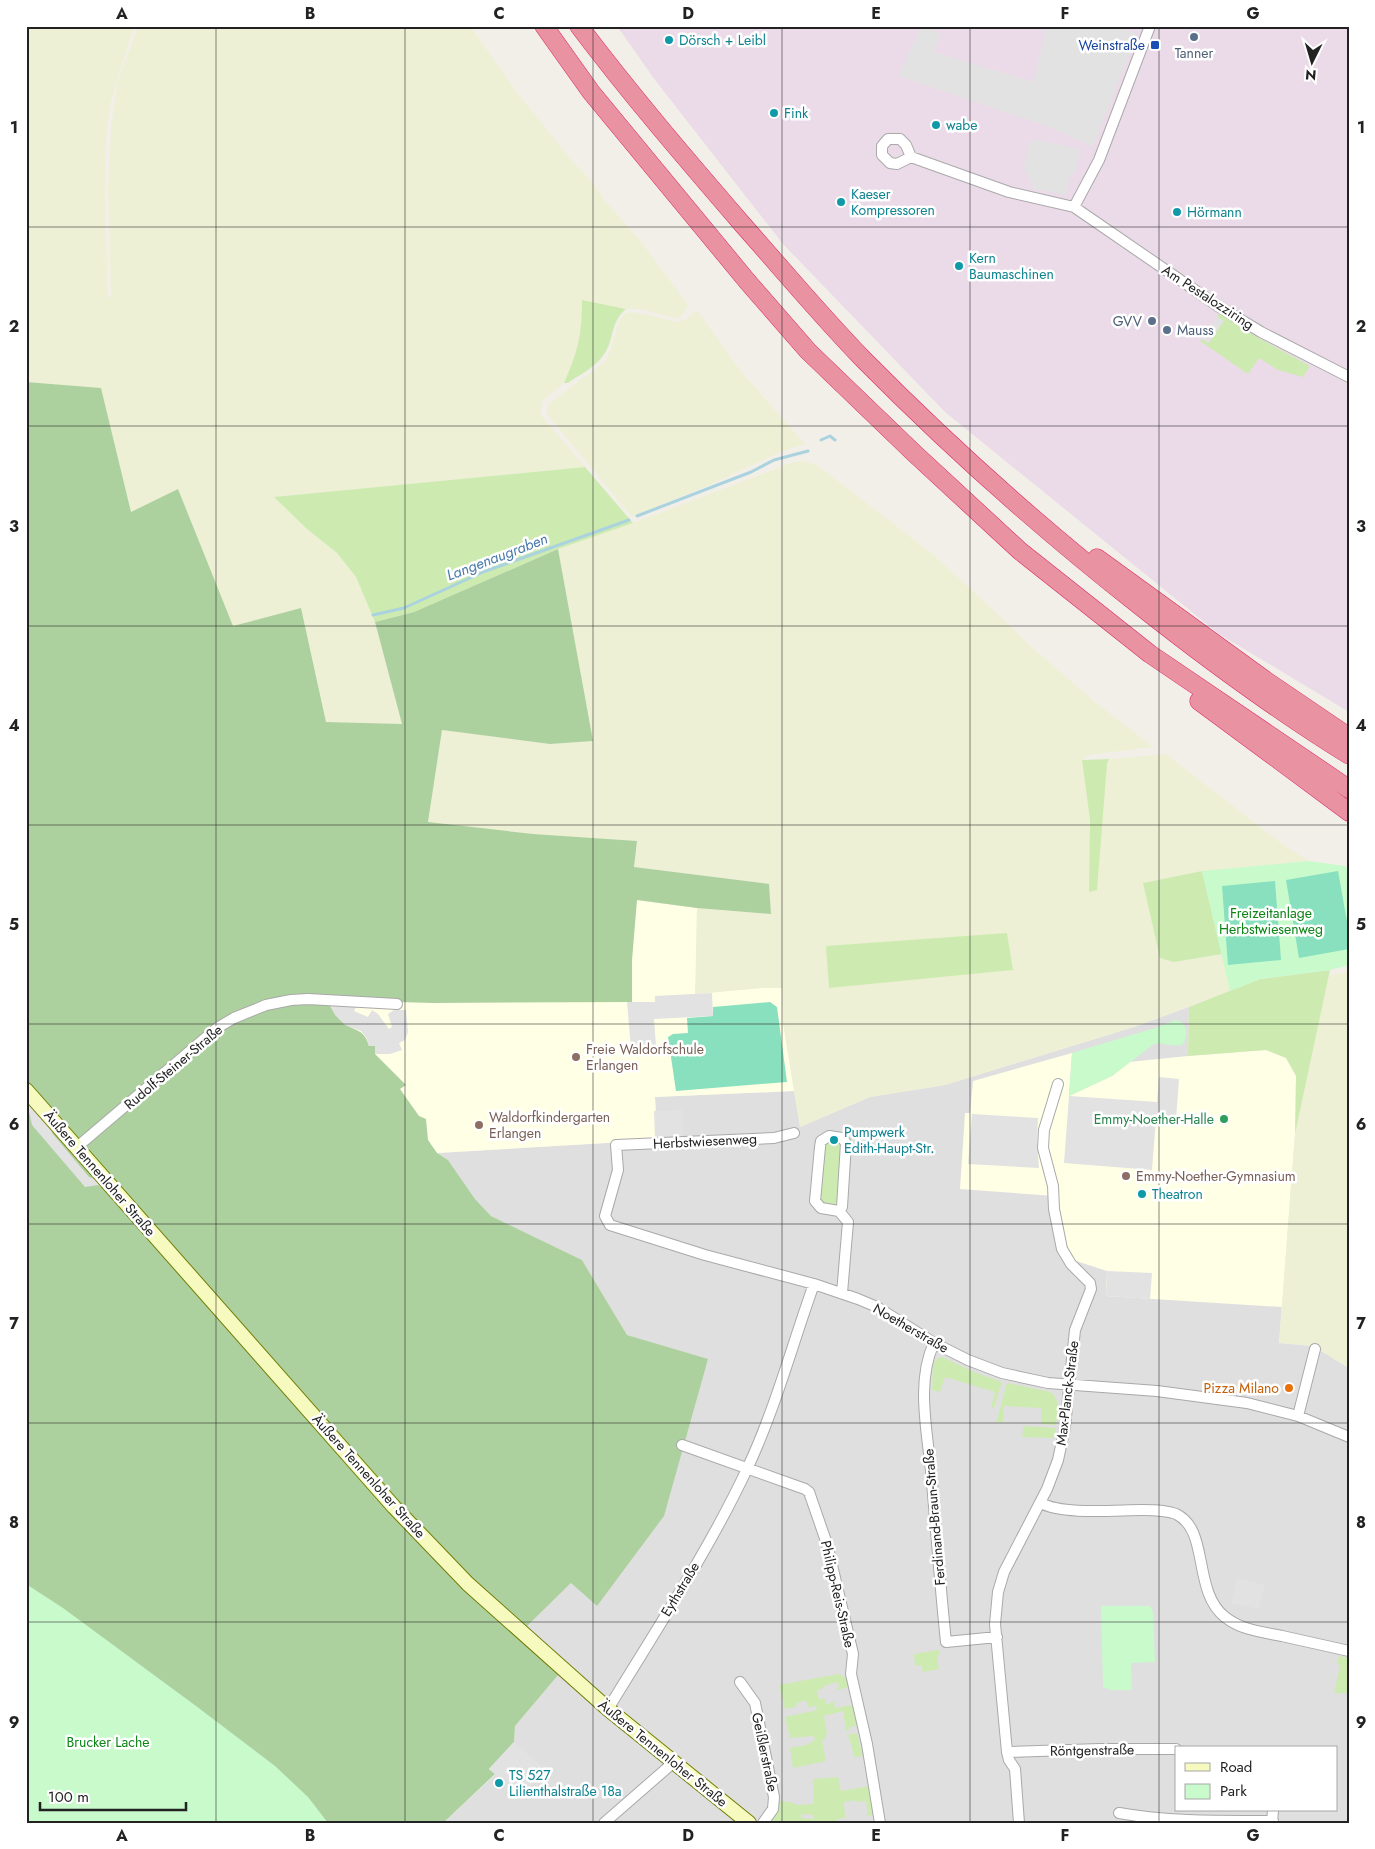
<svg xmlns="http://www.w3.org/2000/svg" width="1375" height="1849" viewBox="0 0 1375 1849" font-family="Jost,sans-serif">
<rect width="100%" height="100%" fill="#f2efe9"/>
<path fill="#e0dfdf" fill-rule="evenodd" d="M 1189,1007 L 1188,1056 L 1295,1134 L 1279,1343 L 1313,1346 L 1349,1368 L 1349,1823 L 443,1823 L 495,1775 L 514,1742 L 515,1726 L 559,1674 L 525,1628 L 571,1583 L 597,1605 L 708,1360 L 627,1335 L 582,1260 L 491,1216 L 475,1199 L 448,1160 L 437,1153 L 657,1140 L 655,1097 L 794,1091 L 800,1127 L 870,1097 L 945,1085 L 1134,1027 ZM 1176,1748 L 1336,1748 L 1336,1810 L 1176,1810 Z"/>
<path fill="#ebdbe8" d="M 617,26 L 1349,26 L 1349,712 L 1219,634 L 945,412 L 783,244 L 655,80 Z"/>
<path fill="#ffffe5" d="M 636,900 L 697,908 L 696,994 L 761,988 L 782,988 L 783,1023 L 794,1091 L 655,1097 L 657,1140 L 437,1153 L 324,1005 L 327,1000 L 632,1002 L 632,960 Z
M 1266,1050 L 1286,1058 L 1296,1076 L 1295,1134 L 1282,1307 L 1106,1296 L 1107,1271 L 1073,1260 L 1063,1236 L 1055,1196 L 960,1189 L 965,1113 L 970,1113 L 973,1081 L 1072,1053 L 1069,1096 L 1112,1076 L 1129,1062 L 1188,1056 Z"/>
<path fill="#eef0d5" d="M 26,26 L 134,26 L 110,105 L 106,140 L 105,200 L 108,297 L 111,297 L 108,188 L 111,128 L 118,81 L 138,26 L 470,26 L 519,95 L 574,163 L 594,184 L 605,201 L 638,238 L 688,305 L 683,314 L 677,318 L 666,316 L 642,309 L 626,309 L 582,300 L 582,328 L 577,353 L 564,383 L 543,400 L 540,414 L 585,467 L 275,497 L 307,529 L 337,553 L 356,577 L 375,622 L 402,724 L 326,722 L 301,608 L 233,627 L 178,489 L 131,512 L 101,388 L 26,382 Z
M 697,310 L 739,369 L 805,444 L 783,451 L 712,484 L 632,517 L 547,414 L 547,408 L 550,403 L 603,363 L 608,356 L 620,320 L 624,314 L 633,312 L 678,322 L 687,319 Z
M 802,460 L 817,465 L 930,552 L 973,591 L 1036,651 L 1095,702 L 1153,747 L 1089,755 L 1082,760 L 1090,820 L 1109,759 L 1166,754 L 1286,847 L 1309,861 L 1202,871 L 1143,883 L 1174,962 L 1222,954 L 1230,991 L 1134,1027 L 945,1085 L 870,1097 L 800,1127 L 783,1023 L 782,988 L 761,988 L 695,994 L 697,908 L 770,914 L 769,884 L 634,867 L 637,841 L 533,834 L 428,823 L 442,730 L 550,744 L 593,741 L 558,549 L 633,523 L 788,464 Z
M 1349,971 L 1349,1368 L 1313,1346 L 1279,1343 L 1295,1134 L 1328,976 Z"/>
<path fill="#cdebb0" d="M 582,300 L 626,309 C 609,323 615,342 602,357 C 594,368 579,375 568,383 L 564,383 C 578,351 582,335 582,300 Z
M 1220,313 L 1255,336 L 1310,366 L 1303,377 L 1278,370 L 1259,358 L 1248,374 L 1200,341 L 1202,339 L 1209,343 L 1223,321 L 1217,317 Z
M 585,467 L 633,523 L 558,549 L 414,612 L 375,622 L 356,577 L 337,553 L 307,529 L 274,497 Z
M 1109,759 L 1107,764 L 1097,890 L 1089,892 L 1090,820 L 1082,760 Z
M 1202,871 L 1222,954 L 1174,962 L 1160,958 L 1143,883 Z
M 1007,933 L 1013,970 L 829,988 L 826,946 Z
M 1330,970 L 1295,1134 L 1296,1076 L 1286,1058 L 1266,1050 L 1188,1056 L 1189,1007 L 1260,979 Z
M 836,1139 L 842,1144 L 838,1206 L 821,1204 L 818,1198 L 825,1142 Z
M 942,1357 L 976,1373 L 1002,1382 L 994,1408 L 991,1407 L 995,1392 L 945,1377 L 940,1392 L 932,1390 L 933,1364 L 938,1358 Z
M 1007,1383 L 1051,1392 C 1061,1401 1058,1413 1056,1425 L 1041,1424 L 1041,1408 L 1004,1406 L 1003,1422 L 996,1422 Z
M 1024,1426 L 1056,1428 L 1054,1438 L 1022,1437 Z
M 939,1650 L 940,1654 L 937,1655 L 939,1669 L 923,1672 L 921,1665 L 915,1666 L 914,1654 Z
M 1339,1656 L 1349,1658 L 1349,1693 L 1334,1693 L 1340,1666 L 1337,1663 Z
M 839,1674 L 846,1678 L 848,1687 L 838,1690 L 837,1688 L 839,1687 L 838,1682 L 824,1686 L 824,1688 L 817,1690 L 819,1699 L 825,1699 L 826,1704 L 836,1702 L 834,1704 L 835,1708 L 852,1705 L 857,1726 L 849,1727 L 849,1730 L 846,1731 L 843,1711 L 824,1716 L 827,1733 L 825,1734 L 826,1739 L 822,1740 L 826,1761 L 793,1768 L 790,1748 L 806,1745 L 815,1740 L 814,1736 L 790,1738 L 785,1717 L 817,1710 L 816,1706 L 808,1707 L 806,1700 L 797,1703 L 796,1707 L 785,1709 L 779,1685 Z
M 857,1733 L 863,1756 L 854,1757 L 849,1737 L 845,1736 Z
M 838,1777 L 841,1791 L 869,1786 L 873,1815 L 868,1816 L 866,1801 L 856,1802 L 856,1800 L 844,1802 L 845,1818 L 837,1819 L 838,1823 L 814,1823 L 814,1815 L 801,1814 L 801,1818 L 813,1819 L 813,1823 L 768,1823 L 778,1801 L 790,1802 L 797,1805 L 814,1804 L 813,1779 Z"/>
<path fill="#add19e" d="M 26,382 L 101,388 L 131,512 L 178,489 L 233,626 L 301,608 L 326,722 L 402,724 L 375,622 L 414,612 L 558,549 L 593,741 L 550,744 L 442,730 L 428,822 L 533,834 L 637,841 L 634,867 L 769,884 L 771,914 L 697,908 L 637,900 L 632,960 L 632,1002 L 433,1003 L 328,1000 C 332,1009 336,1017 344,1023 C 355,1032 364,1028 369,1046 L 376,1046 L 375,1054 L 406,1085 L 400,1089 L 419,1116 L 426,1119 L 428,1140 L 437,1153 L 448,1160 L 475,1199 L 491,1216 L 582,1260 L 627,1335 L 708,1359 L 664,1516 L 597,1606 L 571,1583 L 525,1628 L 559,1674 L 515,1726 L 514,1742 L 489,1769 L 495,1774 L 443,1823 L 26,1823 Z"/>
<path fill="#c8facc" d="M 1309,861 L 1345,866 L 1349,870 L 1349,965 L 1330,970 L 1260,979 L 1230,991 L 1202,871 Z
M 1176,1020 L 1180,1021 C 1185,1025 1187,1029 1186,1035 C 1185,1054 1167,1041 1154,1044 L 1112,1076 L 1069,1096 L 1072,1053 L 1155,1028 Z
M 26,1584 L 63,1608 L 196,1706 L 275,1766 L 308,1797 L 328,1823 L 26,1823 Z
M 1101,1606 L 1150,1606 L 1153,1612 L 1155,1662 L 1131,1663 L 1132,1690 L 1111,1690 L 1103,1687 Z"/>
<path fill="#88e0be" d="M 1338,871 L 1349,933 L 1349,949 L 1299,958 L 1286,880 Z
M 1275,881 L 1281,960 L 1228,965 L 1222,886 Z
M 770,1002 L 777,1007 L 787,1082 L 676,1091 L 668,1037 L 673,1034 L 688,1033 L 687,1018 L 713,1016 L 713,1007 Z"/>
<path fill="#e2e2e2" d="M 921,26 L 941,34 L 934,52 L 1033,82 L 1047,26 L 1127,26 L 1126,30 L 1137,34 L 1093,147 L 1050,127 L 899,76 Z
M 1036,140 L 1080,149 L 1075,173 L 1071,173 L 1066,195 L 1034,189 L 1024,168 L 1029,142 Z
M 1217,317 L 1224,321 L 1208,343 L 1202,339 Z
M 712,993 L 713,1016 L 654,1019 L 656,1046 L 631,1049 L 627,1002 L 655,1002 L 655,996 Z
M 329,1004 L 356,1007 L 354,1011 L 368,1017 L 372,1010 L 378,1014 L 389,1029 L 392,1027 L 388,1014 L 394,1010 L 406,1010 L 408,1032 L 405,1040 L 399,1043 L 402,1050 L 390,1054 L 375,1054 L 375,1046 L 369,1046 L 366,1037 L 361,1031 L 345,1025 L 335,1015 Z
M 1159,1077 L 1179,1079 L 1176,1120 L 1156,1118 L 1152,1170 L 1064,1163 L 1069,1096 L 1157,1102 Z
M 26,1098 L 53,1129 L 52,1133 L 89,1177 L 100,1181 L 105,1188 L 98,1185 L 85,1187 L 32,1125 Z
M 682,1110 L 683,1138 L 655,1139 L 654,1111 Z
M 972,1114 L 1038,1118 L 1037,1142 L 1039,1168 L 968,1164 Z
M 1107,1271 L 1152,1273 L 1150,1299 L 1106,1296 Z
M 1237,1578 L 1265,1585 L 1259,1609 L 1231,1603 Z
M 514,1742 L 546,1770 L 520,1796 L 489,1769 Z"/>
<g fill="none" stroke-linecap="round" stroke-linejoin="round">
<path stroke="#aad3df" stroke-width="3" d="M 821,440 L 830,436 L 835,440
M 637,516 L 751,472 L 774,460 L 808,451
M 373,615 L 404,608 L 483,572 L 629,520"/>
<defs>
<path id="street" d="M 911,157 L 906,145 L 900,139 L 888,139 L 882,146 L 882,155 L 890,163 L 897,164 L 911,157 L 1009,192 L 1074,207 L 1099,160 L 1150,26
M 1074,207 L 1218,306 L 1261,332 L 1349,377
M 794,1133 L 774,1138 L 616,1145 L 618,1170 L 605,1216 L 610,1225 L 705,1255 L 814,1284 L 858,1299 L 877,1307 L 934,1343 L 968,1360 L 1002,1373 L 1048,1383 L 1157,1391 L 1247,1403 L 1298,1416 L 1349,1437
M 77,1147 L 217,1028 L 234,1018 L 266,1005 L 291,1000 L 308,999 L 397,1004
M 839,1211 L 821,1208 L 815,1201 L 820,1147 L 821,1141 L 829,1136 L 842,1138 L 846,1143 L 842,1207 L 839,1211 L 848,1222 L 842,1293
M 934,1343 C 916,1381 927,1430 931,1471 C 936,1528 940,1585 946,1642 L 997,1637
M 1298,1416 L 1315,1349
M 682,1445 L 805,1489 L 809,1492 L 827,1544 L 853,1654 L 851,1674 L 867,1744 L 880,1823
M 1041,1503 C 1062,1515 1116,1510 1142,1510 C 1153,1510 1166,1510 1176,1514 C 1210,1530 1192,1591 1225,1617 C 1241,1630 1262,1632 1282,1636 C 1304,1641 1326,1646 1349,1651
M 740,1682 L 755,1703 L 774,1797 L 773,1809 L 763,1823
M 608,1709 C 656,1630 708,1552 747,1469 C 775,1410 792,1345 814,1284
M 1007,1752 L 1100,1749 L 1176,1749
M 1119,1813 C 1169,1822 1221,1821 1273,1821
M 604,1823 L 674,1762
M 1019,1823 L 1015,1769 L 1009,1760 L 1007,1752 L 995,1624 L 998,1592 L 1004,1572 L 1047,1489 L 1058,1460 L 1065,1427 L 1075,1330 L 1091,1289 L 1090,1283 L 1071,1264 L 1062,1249 L 1054,1209 L 1053,1186 L 1043,1148 L 1044,1130 L 1058,1084
M 1272,1823 L 1273,1810"/>
<path id="secondary" d="M 26,1090 L 394,1507 L 468,1584 L 608,1709 L 749,1823"/>
<path id="highway" d="M 544,26 L 591,92 L 747,281 L 808,351 L 914,453 L 1020,551 L 1150,654 L 1349,789
M 579,26 C 631,95 687,160 743,225 C 783,270 822,317 864,360 C 951,448 1043,530 1140,606 C 1207,659 1276,710 1349,755
M 1097,558 L 1265,680 L 1349,737
M 1199,701 L 1349,812"/>
</defs>
<use href="#street" stroke="#a9a9a9" stroke-width="12"/>
<use href="#secondary" stroke="#707d05" stroke-width="16"/>
<use href="#highway" stroke="#dc2a67" stroke-width="19"/>
<use href="#street" stroke="#fff" stroke-width="10"/>
<use href="#secondary" stroke="#f7fabf" stroke-width="14"/>
<use href="#highway" stroke="#e892a2" stroke-width="18"/>
</g>
<path fill="none" stroke="#222" stroke-width="1" stroke-opacity="0.55" d="M 216,26 L 216,1823M 405,26 L 405,1823M 593,26 L 593,1823M 782,26 L 782,1823M 970,26 L 970,1823M 1159,26 L 1159,1823M 26,227 L 1349,227M 26,426 L 1349,426M 26,626 L 1349,626M 26,825 L 1349,825M 26,1024 L 1349,1024M 26,1224 L 1349,1224M 26,1423 L 1349,1423M 26,1622 L 1349,1622"/>
<g fill="#5c6f8a" stroke="#fff" stroke-width="2">
<circle cx="1194" cy="37" r="5"/>
<circle cx="1152" cy="321" r="5"/>
<circle cx="1167" cy="330" r="5"/>
</g>
<g fill="#0f9aa8" stroke="#fff" stroke-width="2">
<circle cx="669" cy="40" r="5"/>
<circle cx="774" cy="113" r="5"/>
<circle cx="936" cy="125" r="5"/>
<circle cx="841" cy="202" r="5"/>
<circle cx="1177" cy="212" r="5"/>
<circle cx="959" cy="266" r="5"/>
<circle cx="834" cy="1140" r="5"/>
<circle cx="1142" cy="1194" r="5"/>
<circle cx="499" cy="1783" r="5"/>
</g>
<rect fill="#1a4fb4" stroke="#fff" stroke-width="2" x="1150" y="40" width="10" height="10" rx="2.5"/>
<g fill="#8d6e63" stroke="#fff" stroke-width="2">
<circle cx="576" cy="1057" r="5"/>
<circle cx="479" cy="1125" r="5"/>
<circle cx="1126" cy="1176" r="5"/>
</g>
<circle fill="#2e9e5b" stroke="#fff" stroke-width="2" cx="1224" cy="1119" r="5"/>
<circle fill="#e8710a" stroke="#fff" stroke-width="2" cx="1289" cy="1388" r="5"/>
<g text-anchor="middle" stroke-width="5" stroke-linejoin="round" paint-order="stroke">
<g font-size="14" fill="#0d838f" stroke="#fff" text-anchor="start">
<text x="679" y="45">Dörsch + Leibl</text>
<text x="784" y="118">Fink</text>
<text x="946" y="130">wabe</text>
<text x="851" y="199">Kaeser<tspan x="851" dy="16">Kompressoren</tspan></text>
<text x="1187" y="217">Hörmann</text>
<text x="969" y="263">Kern<tspan x="969" dy="16">Baumaschinen</tspan></text>
<text x="844" y="1137">Pumpwerk<tspan x="844" dy="16">Edith-Haupt-Str.</tspan></text>
<text x="1152" y="1199">Theatron</text>
<text x="509" y="1780">TS 527<tspan x="509" dy="16">Lilienthalstraße 18a</tspan></text>
</g>
<g font-size="14" fill="#164399" stroke="#fff" text-anchor="end">
<text x="1145" y="50">Weinstraße</text>
</g>
<g font-size="14" fill="#4e5e75" stroke="#fff">
<text x="1194" y="58">Tanner</text>
<text x="1142" y="326" text-anchor="end">GVV</text>
<text x="1177" y="335" text-anchor="start">Mauss</text>
</g>
<g font-size="14" fill="#222" stroke="#fff">
<text transform="translate(1208 297) rotate(33)" y="5">Am Pestalozziring</text>
<text transform="translate(173 1067) rotate(-40)" y="5">Rudolf-Steiner-Straße</text>
<text transform="translate(705 1141) rotate(-3)" y="5">Herbstwiesenweg</text>
<text transform="translate(100 1173) rotate(49)" y="5">Äußere Tennenloher Straße</text>
<text transform="translate(911 1328) rotate(30)" y="5">Noetherstraße</text>
<text transform="translate(1067 1393) rotate(-83)" y="5">Max-Planck-Straße</text>
<text transform="translate(369 1476) rotate(48)" y="5">Äußere Tennenloher Straße</text>
<text transform="translate(934 1517) rotate(-95)" y="5">Ferdinand-Braun-Straße</text>
<text transform="translate(680 1589) rotate(-59)" y="5">Eythstraße</text>
<text transform="translate(838 1594) rotate(77)" y="5">Philipp-Reis-Straße</text>
<text transform="translate(1092 1750) rotate(-1)" y="5">Röntgenstraße</text>
<text transform="translate(765 1752) rotate(78)" y="5">Geißlerstraße</text>
<text transform="translate(663 1753) rotate(39)" y="5">Äußere Tennenloher Straße</text>
</g>
<g font-size="14" fill="#0c8416" stroke="#fff">
<text x="1271" y="918">Freizeitanlage<tspan x="1271" dy="16">Herbstwiesenweg</tspan></text>
<text x="108" y="1747">Brucker Lache</text>
</g>
<g font-size="14" fill="#785e54" stroke="#fff" text-anchor="start">
<text x="586" y="1054">Freie Waldorfschule<tspan x="586" dy="16">Erlangen</tspan></text>
<text x="489" y="1122">Waldorfkindergarten<tspan x="489" dy="16">Erlangen</tspan></text>
<text x="1136" y="1181">Emmy-Noether-Gymnasium</text>
</g>
<g font-size="14" fill="#27864d" stroke="#fff" text-anchor="end">
<text x="1214" y="1124">Emmy-Noether-Halle</text>
</g>
<g font-size="14" fill="#c56008" stroke="#fff" text-anchor="end">
<text x="1279" y="1393">Pizza Milano</text>
</g>
<g font-size="15" font-style="italic" fill="#4a7aab" stroke="#fff">
<text transform="translate(497 557) rotate(-21)" y="5">Langenaugraben</text>
</g>
</g>
<rect width="1375" height="1849" fill="none" stroke="#ffffff" stroke-width="55"/>
<rect x="1175" y="1746" width="162" height="65" fill="#ffffff" stroke="#a7a7a7"/>
<rect x="1185" y="1763" width="25" height="8" fill="#f7fabf" stroke="#a7a7a7"/>
<text x="1220" y="1772" font-size="15" fill="#222222">Road</text>
<rect x="1185" y="1784" width="25" height="15" fill="#c8facc" stroke="#a7a7a7"/>
<text x="1220" y="1796" font-size="15" fill="#222222">Park</text>
<g transform="translate(1312 62) rotate(185)" stroke="#ffffff" stroke-width="4" paint-order="stroke">
<path d="M0-4L9 19L0 12L-9 19Z" fill="#222222"/>
<text y="-8" font-size="14" font-weight="bold" text-anchor="middle" fill="#222222">N</text>
</g>
<path d="M40 1802v8h146v-8" fill="none" stroke="#222222" stroke-width="2.5"/>
<text x="48" y="1802" font-size="15" fill="#222222" stroke="#ffffff" stroke-width="4" paint-order="stroke">100 m</text>
<rect x="28" y="28" width="1320" height="1794" fill="none" stroke="#222" stroke-width="2"/>
<g font-size="16" text-anchor="middle" font-weight="bold" fill="#222">
<text x="122" y="19">A</text>
<text x="310" y="19">B</text>
<text x="499" y="19">C</text>
<text x="688" y="19">D</text>
<text x="876" y="19">E</text>
<text x="1065" y="19">F</text>
<text x="1253" y="19">G</text>
<text x="14" y="133">1</text>
<text x="1361" y="133">1</text>
<text x="14" y="332">2</text>
<text x="1361" y="332">2</text>
<text x="14" y="532">3</text>
<text x="1361" y="532">3</text>
<text x="14" y="731">4</text>
<text x="1361" y="731">4</text>
<text x="14" y="930">5</text>
<text x="1361" y="930">5</text>
<text x="14" y="1130">6</text>
<text x="1361" y="1130">6</text>
<text x="14" y="1329">7</text>
<text x="1361" y="1329">7</text>
<text x="14" y="1528">8</text>
<text x="1361" y="1528">8</text>
<text x="14" y="1728">9</text>
<text x="1361" y="1728">9</text>
<text x="122" y="1841">A</text>
<text x="310" y="1841">B</text>
<text x="499" y="1841">C</text>
<text x="688" y="1841">D</text>
<text x="876" y="1841">E</text>
<text x="1065" y="1841">F</text>
<text x="1253" y="1841">G</text>
</g>
</svg>
